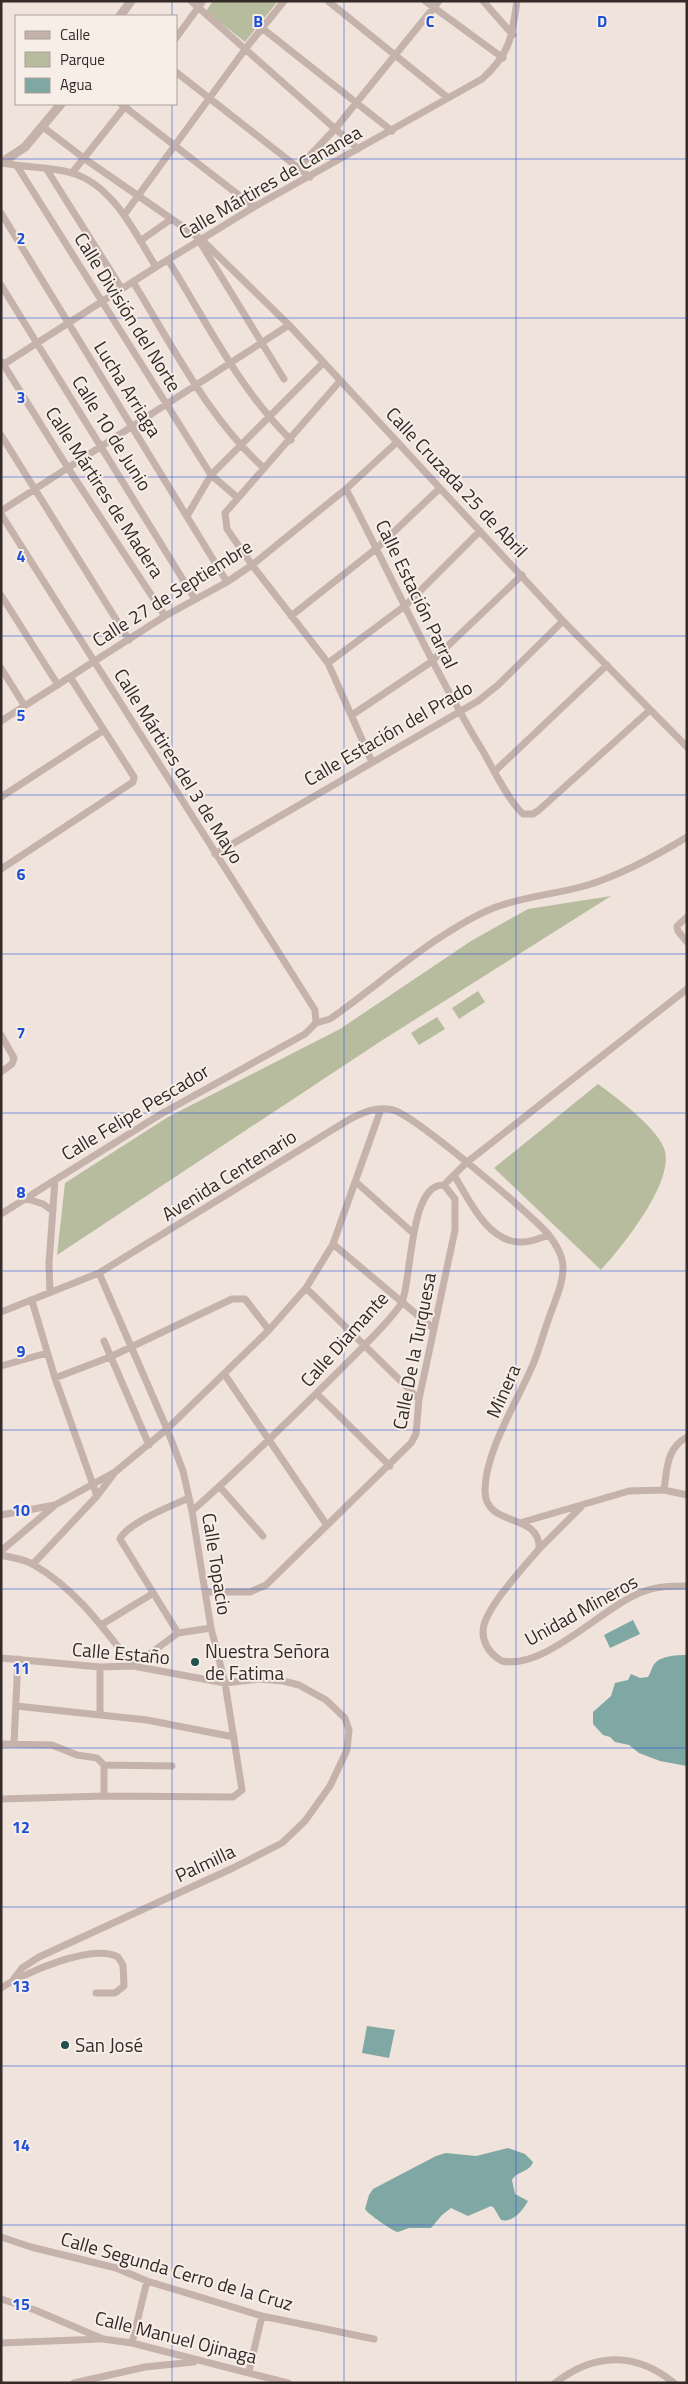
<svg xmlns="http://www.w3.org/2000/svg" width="688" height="2384" viewBox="0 0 688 2384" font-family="'Titillium Web',sans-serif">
<rect width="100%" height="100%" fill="#efe3dc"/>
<path fill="#b7bc9e" d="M 213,1 L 278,1 L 245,42 L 206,11 Z
M 611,896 L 381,1041 L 57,1255 L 65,1183 L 168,1117 L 340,1029 L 471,941 L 528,909 Z
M 478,991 L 485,1002 L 459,1019 L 452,1008 Z
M 437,1017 L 445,1029 L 419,1045 L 411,1033 Z
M 598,1084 C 616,1097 660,1130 665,1151 C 673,1184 622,1247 601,1270 L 494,1168 Z"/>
<path fill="#7fa8a4" d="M 633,1620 L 640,1634 L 610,1648 L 604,1635 Z
M 687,1655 L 687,1766 L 660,1761 L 639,1753 L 629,1745 L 615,1742 L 610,1737 L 603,1735 L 593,1724 L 593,1712 L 611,1696 L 615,1683 L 628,1680 L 631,1674 L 640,1678 L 648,1677 C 650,1674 651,1670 653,1666 C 658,1656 676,1655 687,1655 Z
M 367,2026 L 395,2030 L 389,2058 L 362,2053 Z
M 508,2148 L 525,2154 L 533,2162 C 530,2172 517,2171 512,2180 L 515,2194 L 528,2201 C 523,2210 513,2223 501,2220 L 494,2208 L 491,2206 L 468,2216 L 451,2208 L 442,2215 L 431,2228 L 409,2228 L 398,2232 C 392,2231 368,2214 365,2209 L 369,2195 L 373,2189 L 436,2156 L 446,2153 L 476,2156 Z"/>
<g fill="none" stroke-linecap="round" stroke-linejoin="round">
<path stroke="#c5b2aa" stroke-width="7" d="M 191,1 L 358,149
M 328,1 L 447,97
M 425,1 L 503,58
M 483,1 L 513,35
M 262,28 L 392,131
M 176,38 L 203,1
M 176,72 L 310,177
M 121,104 L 254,207
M 43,127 L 85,159 L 202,240 L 289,325 L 563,621 L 687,747
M 3,163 C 25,168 50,166 72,173 C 113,185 135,233 156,267
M 17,166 L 211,475 L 238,498
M 299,167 L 335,129 L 439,1
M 47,170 L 122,289
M 72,173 L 127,104
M 1,213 L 227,582
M 124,215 L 246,48 L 284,1
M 140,241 L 170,220
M 200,242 L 284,379
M 168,260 C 206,321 239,389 291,440
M 133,282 C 172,345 208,418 264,468
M 1,285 L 195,599
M 2,362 L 68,468 L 165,616
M 1,366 L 156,267 L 254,207 L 482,79 C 510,54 512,37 517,1
M 340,381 L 225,513 L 227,529 L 252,565 L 328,663 L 372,762
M 1,435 L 129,640
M 346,489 C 392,577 432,668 484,753 C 494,771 509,801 523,814 L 533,814 L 539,810 L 650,710
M 1,511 L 289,325
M 1,514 L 315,1010 L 316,1023 L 305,1034 L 161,1114 L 55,1180 L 49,1263 L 50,1292
M 187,516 L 211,475 L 323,363
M 1,595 L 58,685
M 291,616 L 377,548 L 440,488
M 328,663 L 406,605 L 480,531
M 1,668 L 24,705
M 352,715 L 431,662 L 522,575
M 1,721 L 165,616 L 227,582 L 252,565 L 346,489 L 397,442
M 495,771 L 607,665
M 1,797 L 104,730
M 215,854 L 478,701 L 498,685 L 563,621
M 1,869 L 133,782 L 134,777 L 70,677
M 687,917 L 677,926 L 678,931 L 687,942
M 316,1023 L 330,1019 C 380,984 440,929 496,907 C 526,896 558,894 588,885 C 623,874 656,856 687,837
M 1,1035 L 14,1058 L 12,1064 L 1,1072
M 454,1175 C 468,1198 487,1241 519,1242 C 530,1243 540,1238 549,1235
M 356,1182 L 413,1233
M 25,1198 L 43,1204 L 53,1211
M 1,1214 L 55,1180
M 333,1244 L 434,1329
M 306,1288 L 419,1399
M 32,1301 L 55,1378 L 97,1496
M 1,1312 L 99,1273 L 350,1119 C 364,1112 377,1106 393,1110 C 414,1115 531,1214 548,1234 C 556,1244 563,1256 563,1268 C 563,1285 555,1300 550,1315 C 544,1331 540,1347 534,1362 C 519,1399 484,1452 485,1492 C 486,1528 541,1512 539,1549 C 524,1567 490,1603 484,1625 C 480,1640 489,1654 502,1661 C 547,1670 603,1605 645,1591 C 658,1586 673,1586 687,1586
M 104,1341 L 149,1445
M 1,1366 L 47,1353
M 225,1375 L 326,1524
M 55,1378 L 110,1357 L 232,1299 L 245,1299 L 269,1330
M 317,1394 L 390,1466
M 220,1487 L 263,1536
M 664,1490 C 667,1470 666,1448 687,1437
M 192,1511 C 248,1461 301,1409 354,1356 C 364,1346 397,1313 402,1302 C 412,1279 409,1183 444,1185 L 466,1163 L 687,989
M 1,1515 L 55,1505 L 115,1472 L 167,1429 L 269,1330 L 306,1288 L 333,1244 L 381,1109
M 523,1522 L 629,1491 L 664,1490 L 687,1495
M 539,1549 L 581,1507
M 1,1551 L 54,1506
M 1,1555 C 12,1558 25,1559 34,1565 C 76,1589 104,1629 133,1666
M 33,1564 L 97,1496 L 113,1475
M 206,1592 L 250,1592 L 266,1585 L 411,1443 L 416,1434 L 419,1399 L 455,1230 L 455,1199 L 444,1185
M 101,1625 L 152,1594
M 178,1633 L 120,1539 C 127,1523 173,1505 189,1498
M 1,1658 L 100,1667 L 133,1666 L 225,1683 L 259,1679 L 283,1681 L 299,1685 L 326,1700 L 345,1718 L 349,1730 L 347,1750 L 330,1786 L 305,1821 L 282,1843 L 233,1868 L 39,1957 L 22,1968 L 13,1980
M 133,1666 L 178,1633 L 211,1628
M 16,1706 L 147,1720 L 234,1737
M 100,1715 L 100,1667
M 14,1743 L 18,1659
M 1,1744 L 52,1745 L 77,1755 L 97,1758 L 104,1765 L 104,1796
M 104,1765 L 172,1766
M 1,1799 L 104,1796 L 233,1797 L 242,1790 L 225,1683 L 211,1628 L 192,1511 L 183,1471 L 167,1429 L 99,1273
M 1,1988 C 24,1973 92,1943 118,1957 L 123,1965 L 124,1986 L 115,1993 L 96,1993
M 1,2237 L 31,2247 L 116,2268 L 147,2281 L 262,2316 L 374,2339
M 1,2299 L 35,2310 L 103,2339 L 132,2343 L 288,2383
M 1,2343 L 100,2339
M 132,2343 L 147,2281
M 249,2371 L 262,2316
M 74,2383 L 145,2367 L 194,2362
M 555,2383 C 594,2353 635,2351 674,2383"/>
<path stroke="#c5b2aa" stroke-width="9" d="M 120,16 L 131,1
M 1,163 L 25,147 L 61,104"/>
</g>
<path fill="none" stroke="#1d4ed8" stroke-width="1" stroke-opacity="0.55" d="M 172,1 L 172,16M 344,1 L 344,2383M 516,1 L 516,2383M 172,104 L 172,2383M 1,159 L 687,159M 1,318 L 687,318M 1,477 L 687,477M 1,636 L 687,636M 1,795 L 687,795M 1,954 L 687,954M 1,1113 L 687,1113M 1,1271 L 687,1271M 1,1430 L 687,1430M 1,1589 L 687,1589M 1,1748 L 687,1748M 1,1907 L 687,1907M 1,2066 L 687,2066M 1,2225 L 687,2225"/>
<g fill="#23504c" stroke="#f7eee8" stroke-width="2">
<circle cx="195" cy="1662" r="5"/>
<circle cx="65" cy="2045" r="5"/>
</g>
<g text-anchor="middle" stroke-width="4" stroke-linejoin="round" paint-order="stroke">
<g font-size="19" fill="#342a28" stroke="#f7eee8">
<text transform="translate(270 182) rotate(-30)" y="7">Calle Mártires de Cananea</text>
<text transform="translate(128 312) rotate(58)" y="7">Calle División del Norte</text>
<text transform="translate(128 389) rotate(58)" y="7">Lucha Arriaga</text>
<text transform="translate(112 433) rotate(58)" y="7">Calle 10 de Junio</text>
<text transform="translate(457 482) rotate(47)" y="7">Calle Cruzada 25 de Abril</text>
<text transform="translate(105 492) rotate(57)" y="7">Calle Mártires de Madera</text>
<text transform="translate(172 593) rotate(-32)" y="7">Calle 27 de Septiembre</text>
<text transform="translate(417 594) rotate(64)" y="7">Calle Estación Parral</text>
<text transform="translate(388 733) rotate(-30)" y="7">Calle Estación del Prado</text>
<text transform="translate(179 766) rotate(58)" y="7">Calle Mártires del 3 de Mayo</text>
<text transform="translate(135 1112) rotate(-31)" y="7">Calle Felipe Pescador</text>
<text transform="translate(229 1175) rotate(-32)" y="7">Avenida Centenario</text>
<text transform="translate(344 1339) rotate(-48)" y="7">Calle Diamante</text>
<text transform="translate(414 1351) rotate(-79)" y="7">Calle De la Turquesa</text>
<text transform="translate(503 1391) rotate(-66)" y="7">Minera</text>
<text transform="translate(217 1564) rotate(81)" y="7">Calle Topacio</text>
<text transform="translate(581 1610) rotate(-29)" y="7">Unidad Mineros</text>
<text transform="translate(121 1653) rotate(5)" y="7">Calle Estaño</text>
<text transform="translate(205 1863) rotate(-25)" y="7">Palmilla</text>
<text transform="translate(177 2271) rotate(16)" y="7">Calle Segunda Cerro de la Cruz</text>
<text transform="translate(176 2337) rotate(14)" y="7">Calle Manuel Ojinaga</text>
</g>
<g font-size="19" fill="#342a28" stroke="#f7eee8" text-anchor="start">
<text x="205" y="1658">Nuestra Señora<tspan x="205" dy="22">de Fatima</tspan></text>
<text x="75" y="2052">San José</text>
</g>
</g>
<g font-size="16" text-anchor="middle" font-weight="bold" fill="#1d4ed8" stroke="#f7eee8" stroke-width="4" stroke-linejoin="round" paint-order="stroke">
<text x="258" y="27">B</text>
<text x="430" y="27">C</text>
<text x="602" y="27">D</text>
<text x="21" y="244">2</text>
<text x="21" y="403">3</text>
<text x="21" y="562">4</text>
<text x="21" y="721">5</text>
<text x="21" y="880">6</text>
<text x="21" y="1039">7</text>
<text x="21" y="1198">8</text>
<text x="21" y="1357">9</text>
<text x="21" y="1516">10</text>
<text x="21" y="1674">11</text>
<text x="21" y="1833">12</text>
<text x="21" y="1992">13</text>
<text x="21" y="2151">14</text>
<text x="21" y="2310">15</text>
</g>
<rect width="688" height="2384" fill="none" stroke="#342a28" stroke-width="5"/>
<rect x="15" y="15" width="162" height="90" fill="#f7eee8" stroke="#a9a09b"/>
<rect x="25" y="31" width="25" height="8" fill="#c5b2aa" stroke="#a9a09b"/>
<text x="60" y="40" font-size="15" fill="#342a28">Calle</text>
<rect x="25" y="52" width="25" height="15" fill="#b7bc9e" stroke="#a9a09b"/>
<text x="60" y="65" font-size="15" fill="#342a28">Parque</text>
<rect x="25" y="78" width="25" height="15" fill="#7fa8a4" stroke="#a9a09b"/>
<text x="60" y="90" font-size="15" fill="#342a28">Agua</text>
</svg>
